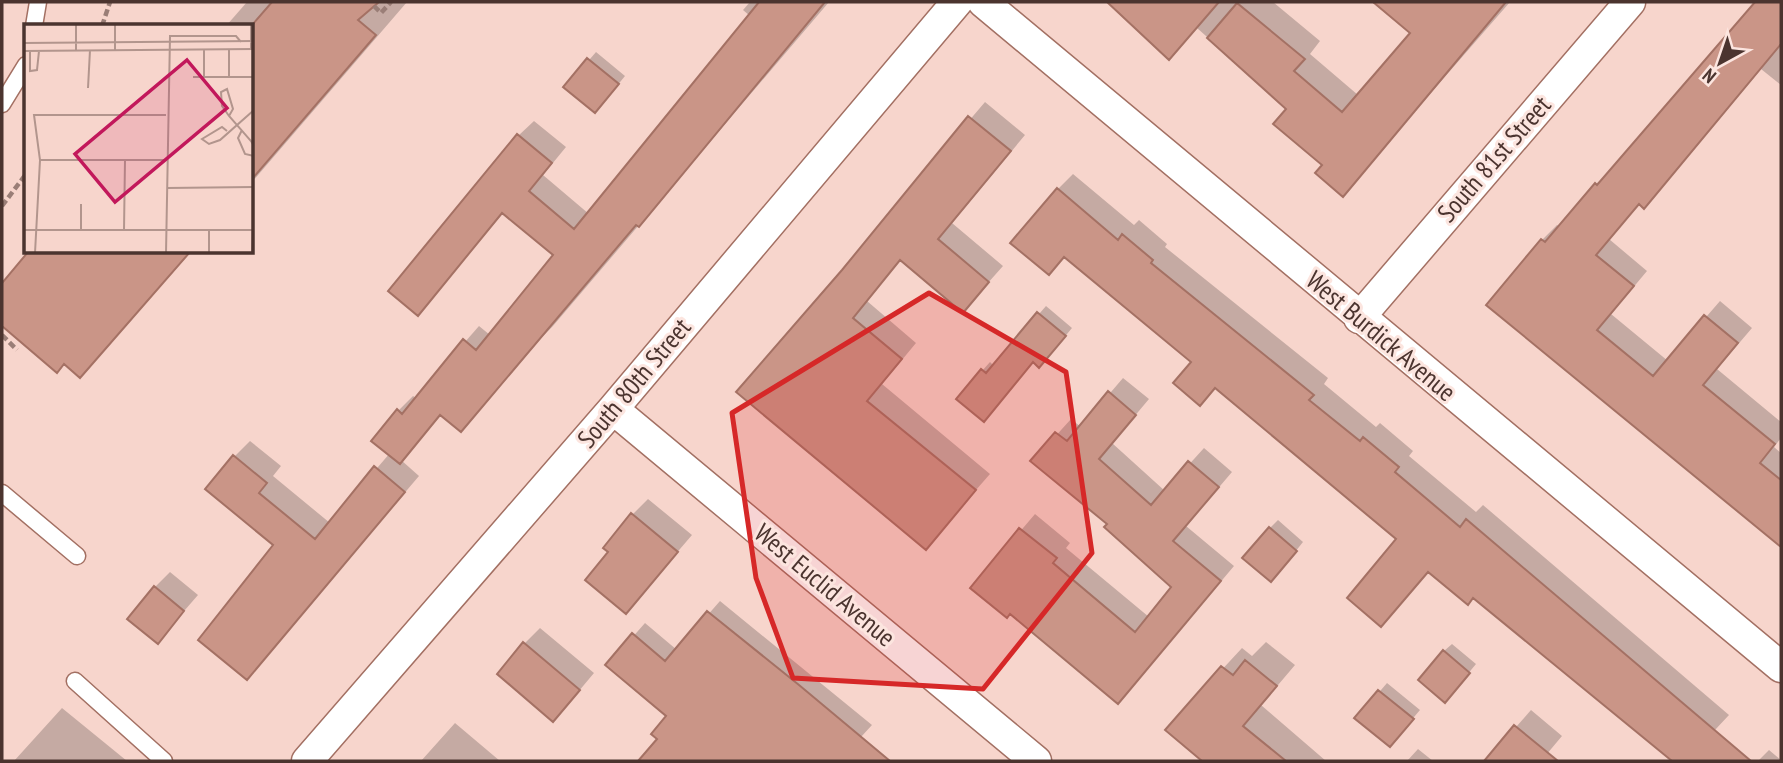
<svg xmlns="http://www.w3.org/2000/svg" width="1783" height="763" viewBox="0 0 1783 763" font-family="'PT Sans Narrow',sans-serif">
<rect width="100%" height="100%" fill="#f7d5cc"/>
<path fill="#0003" d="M 247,2 L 407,2 L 252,182 L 252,26 L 226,26 Z
M 750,2 L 829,2 L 553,326 L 538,341 L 442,414 L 401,460 L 419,476 L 247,678 L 275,544 L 234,457 L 250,441 L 281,466 L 273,476 L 330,523 L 390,453 L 398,411 L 413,396 L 416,398 L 479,326 L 490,335 L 556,255 L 504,212 L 418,314 L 518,136 L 534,121 L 566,147 L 543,175 L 589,214 L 750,16 L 743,10 Z
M 1114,2 L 1273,2 L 1320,41 L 1310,54 L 1358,95 L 1412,33 L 1406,28 L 1429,2 L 1510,2 L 1342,195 L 1288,109 L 1197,28 L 1169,58 L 1112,4 Z
M 1756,2 L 1781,2 L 1781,85 L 1761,69 L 1659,191 L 1644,206 L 1640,203 L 1609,239 L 1647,271 L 1611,314 L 1668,361 L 1720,301 L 1752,328 L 1717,369 L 1781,422 L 1781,438 L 1774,447 L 1781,453 L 1781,545 L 1489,304 L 1542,240 L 1557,225 L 1560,227 L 1596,184 L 1612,171 Z
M 596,52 L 625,76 L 603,103 L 566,87 Z
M 985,102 L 1025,135 L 952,223 L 1003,266 L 963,311 L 901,259 L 867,301 L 916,343 L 882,384 L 990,474 L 926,547 L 738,392 Z
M 1073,174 L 1134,225 L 1139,220 L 1167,244 L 1165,247 L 1328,378 L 1324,384 L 1376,427 L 1380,423 L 1413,451 L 1409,456 L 1476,512 L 1483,505 L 1729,715 L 1686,761 L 1674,761 L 1474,596 L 1429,570 L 1381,624 L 1399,539 L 1217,387 L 1200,404 L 1193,362 L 1066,256 L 1049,273 L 1058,189 Z
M 31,252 L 191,252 L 80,375 L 65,362 L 57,370 L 2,324 L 2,317 L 7,311 L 2,307 L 2,286 Z
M 1046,306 L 1072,328 L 1047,358 L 1034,361 L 958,398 L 990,362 L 994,366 Z
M 1123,378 L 1149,399 L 1112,443 L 1165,491 L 1204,448 L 1232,472 L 1186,526 L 1234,566 L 1132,687 L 972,588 L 1035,514 L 1070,543 L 1066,548 L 1149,617 L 1173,587 L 1110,524 L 1033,461 L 1071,419 L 1081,427 Z
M 648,499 L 692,535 L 626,612 L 611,552 L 633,514 Z
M 1278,520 L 1303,542 L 1279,572 L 1270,528 Z
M 170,572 L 198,595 L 158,641 L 155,587 Z
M 720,601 L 872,725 L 839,761 L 662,761 L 649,750 L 659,738 L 669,716 L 608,665 L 645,623 L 677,650 Z
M 540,628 L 594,673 L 568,704 L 525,643 Z
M 1266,642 L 1295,665 L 1261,705 L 1326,761 L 1205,761 L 1167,729 L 1242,648 L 1252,656 Z
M 1452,644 L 1476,664 L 1452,693 L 1444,651 Z
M 1387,683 L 1420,710 L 1397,737 L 1357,718 Z
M 62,708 L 127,761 L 14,761 Z
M 1531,710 L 1562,736 L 1541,761 L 1486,761 Z
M 455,723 L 500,761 L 421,761 Z
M 1418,749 L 1433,761 L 1407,761 Z
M 1769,750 L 1781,760 L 1781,761 L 1758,761 Z"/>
<path fill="#ca9587" stroke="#a47164" stroke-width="2" d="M 272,2 L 379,2 L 358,20 L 376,35 L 252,179 L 252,25 Z
M 759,2 L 825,2 L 639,227 L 636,225 L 461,432 L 440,415 L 400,464 L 371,441 L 397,409 L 402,414 L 463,339 L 476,350 L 553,255 L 502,213 L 418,316 L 388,291 L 517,134 L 552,163 L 529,191 L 574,229 Z
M 1107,2 L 1219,2 L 1169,60 Z
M 1373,2 L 1506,2 L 1343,197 L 1315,173 L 1322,165 L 1273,124 L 1286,109 L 1207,38 L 1237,3 L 1305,59 L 1294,71 L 1342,112 L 1410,33 Z
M 1755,2 L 1781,2 L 1781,44 L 1644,209 L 1639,204 L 1596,255 L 1634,286 L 1597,330 L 1653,376 L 1704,315 L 1738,343 L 1703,385 L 1775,444 L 1760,463 L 1781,480 L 1781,547 L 1486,305 L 1541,239 L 1545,242 L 1595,183 L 1597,185 Z
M 587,58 L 619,84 L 595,113 L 563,87 Z
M 968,116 L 1011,151 L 938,239 L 989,282 L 963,313 L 900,260 L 853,318 L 902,359 L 867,401 L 976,490 L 926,550 L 736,392 L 842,270 Z
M 1057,188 L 1118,240 L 1122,234 L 1153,260 L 1151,263 L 1314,395 L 1309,400 L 1360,441 L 1363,437 L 1399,467 L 1395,472 L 1460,527 L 1466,519 L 1751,761 L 1672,761 L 1473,598 L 1468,605 L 1428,572 L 1381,627 L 1347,598 L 1396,539 L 1215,388 L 1200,406 L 1173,383 L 1191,362 L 1064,257 L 1049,275 L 1010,243 Z
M 28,252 L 190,252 L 80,378 L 64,364 L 57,373 L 2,326 L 2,283 Z
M 1037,312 L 1066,336 L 1039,368 L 1033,362 L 984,422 L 956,399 L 981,369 L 986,373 Z
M 1108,391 L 1136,415 L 1099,459 L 1151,505 L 1188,461 L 1219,487 L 1173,541 L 1221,581 L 1118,704 L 1010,614 L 1007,618 L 970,588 L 1019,528 L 1057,558 L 1053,563 L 1135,632 L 1171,587 L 1104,527 L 1107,524 L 1030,461 L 1055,432 L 1067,441 Z
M 233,455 L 267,483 L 259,493 L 315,539 L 374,466 L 405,492 L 247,680 L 198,640 L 273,545 L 205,489 Z
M 631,513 L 678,552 L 626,614 L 585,580 L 608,552 L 603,548 Z
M 1269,527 L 1297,551 L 1271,582 L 1242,558 Z
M 154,586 L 184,611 L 158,644 L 127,619 Z
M 707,611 L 799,685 L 890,761 L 638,761 L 657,739 L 651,734 L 666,716 L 605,665 L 632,633 L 665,661 Z
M 523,642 L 580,690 L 553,722 L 497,674 Z
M 1443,650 L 1470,673 L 1445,703 L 1418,680 Z
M 1245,660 L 1277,686 L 1243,726 L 1286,761 L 1202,761 L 1165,730 L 1221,666 L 1233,675 Z
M 1378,690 L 1414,719 L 1390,747 L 1354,718 Z
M 1514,725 L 1558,761 L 1484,761 Z"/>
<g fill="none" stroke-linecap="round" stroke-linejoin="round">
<defs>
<path id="lane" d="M 34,26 L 38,2
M 2,104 L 26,65
M 2,493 L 77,556
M 75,681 L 164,761"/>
<path id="street" d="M 983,2 L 1781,667
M 1359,318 L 1630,2
M 613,409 L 1036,761
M 307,761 L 613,409 L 957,2"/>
</defs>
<use href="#lane" stroke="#a37063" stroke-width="19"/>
<use href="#street" stroke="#a37063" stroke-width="33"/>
<path stroke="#9a7e77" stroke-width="4.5" stroke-dasharray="7 3.5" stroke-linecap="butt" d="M 374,6 L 381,13 L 391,2
M 102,26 L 110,2
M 2,206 L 26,174
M 2,335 L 17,350"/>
<use href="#lane" stroke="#fff" stroke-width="16"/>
<use href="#street" stroke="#fff" stroke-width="30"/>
</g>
<path fill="#d62828" fill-opacity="0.2" stroke="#d62828" stroke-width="5" stroke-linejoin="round" d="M 929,293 L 1066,372 L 1092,553 L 983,689 L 793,678 L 756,578 L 732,413 Z"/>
<g text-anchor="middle" stroke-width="6" stroke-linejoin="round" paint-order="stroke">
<g font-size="26" fill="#4b342f" stroke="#fce5df">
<text transform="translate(1494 159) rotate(-49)" y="9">South 81st Street</text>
<text transform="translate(1381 336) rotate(40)" y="9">West Burdick Avenue</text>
<text transform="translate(634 383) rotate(-50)" y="9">South 80th Street</text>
<text transform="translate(825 585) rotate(40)" y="9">West Euclid Avenue</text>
</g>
</g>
<g transform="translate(24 24)">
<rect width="229" height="229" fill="#f7d5cc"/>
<path fill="none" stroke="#b2958d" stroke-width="2" d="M 91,0 L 91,26M 0,19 L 230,17M 205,25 L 205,53M 227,25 L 227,0M 52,26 L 52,0M 180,26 L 180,53M 0,27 L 230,25M 6,27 L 6,47 L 13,46 L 15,27M 169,53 L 230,53M 64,64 L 66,26M 205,92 L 209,85 L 203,65 L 197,68 L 198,82 L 205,92 L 227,117 L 230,122M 218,106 L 214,114 L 221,130 L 230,132M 203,107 L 198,103 L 178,115 L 185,120 L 196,116 L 230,86M 16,136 L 143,136M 143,164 L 230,163M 0,206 L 230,206M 57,206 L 57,180M 100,206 L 101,136M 11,229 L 16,136 L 10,91 L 142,91M 142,229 L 146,12 L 212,12 L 217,18M 185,229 L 185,206M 228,229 L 229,206"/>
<path fill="#c2185b" fill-opacity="0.15" stroke="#c2185b" stroke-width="3.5" d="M 163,36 L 203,84 L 91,178 L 51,130 Z"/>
<rect width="229" height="229" fill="none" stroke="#4b342f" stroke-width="3.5"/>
</g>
<rect width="1783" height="763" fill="none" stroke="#4b342f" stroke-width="7"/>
<g transform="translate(1720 63) rotate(220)" stroke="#fce5df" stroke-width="5" paint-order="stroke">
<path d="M0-5L12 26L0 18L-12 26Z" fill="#4b342f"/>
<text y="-10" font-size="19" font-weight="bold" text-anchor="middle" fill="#4b342f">N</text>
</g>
</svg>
